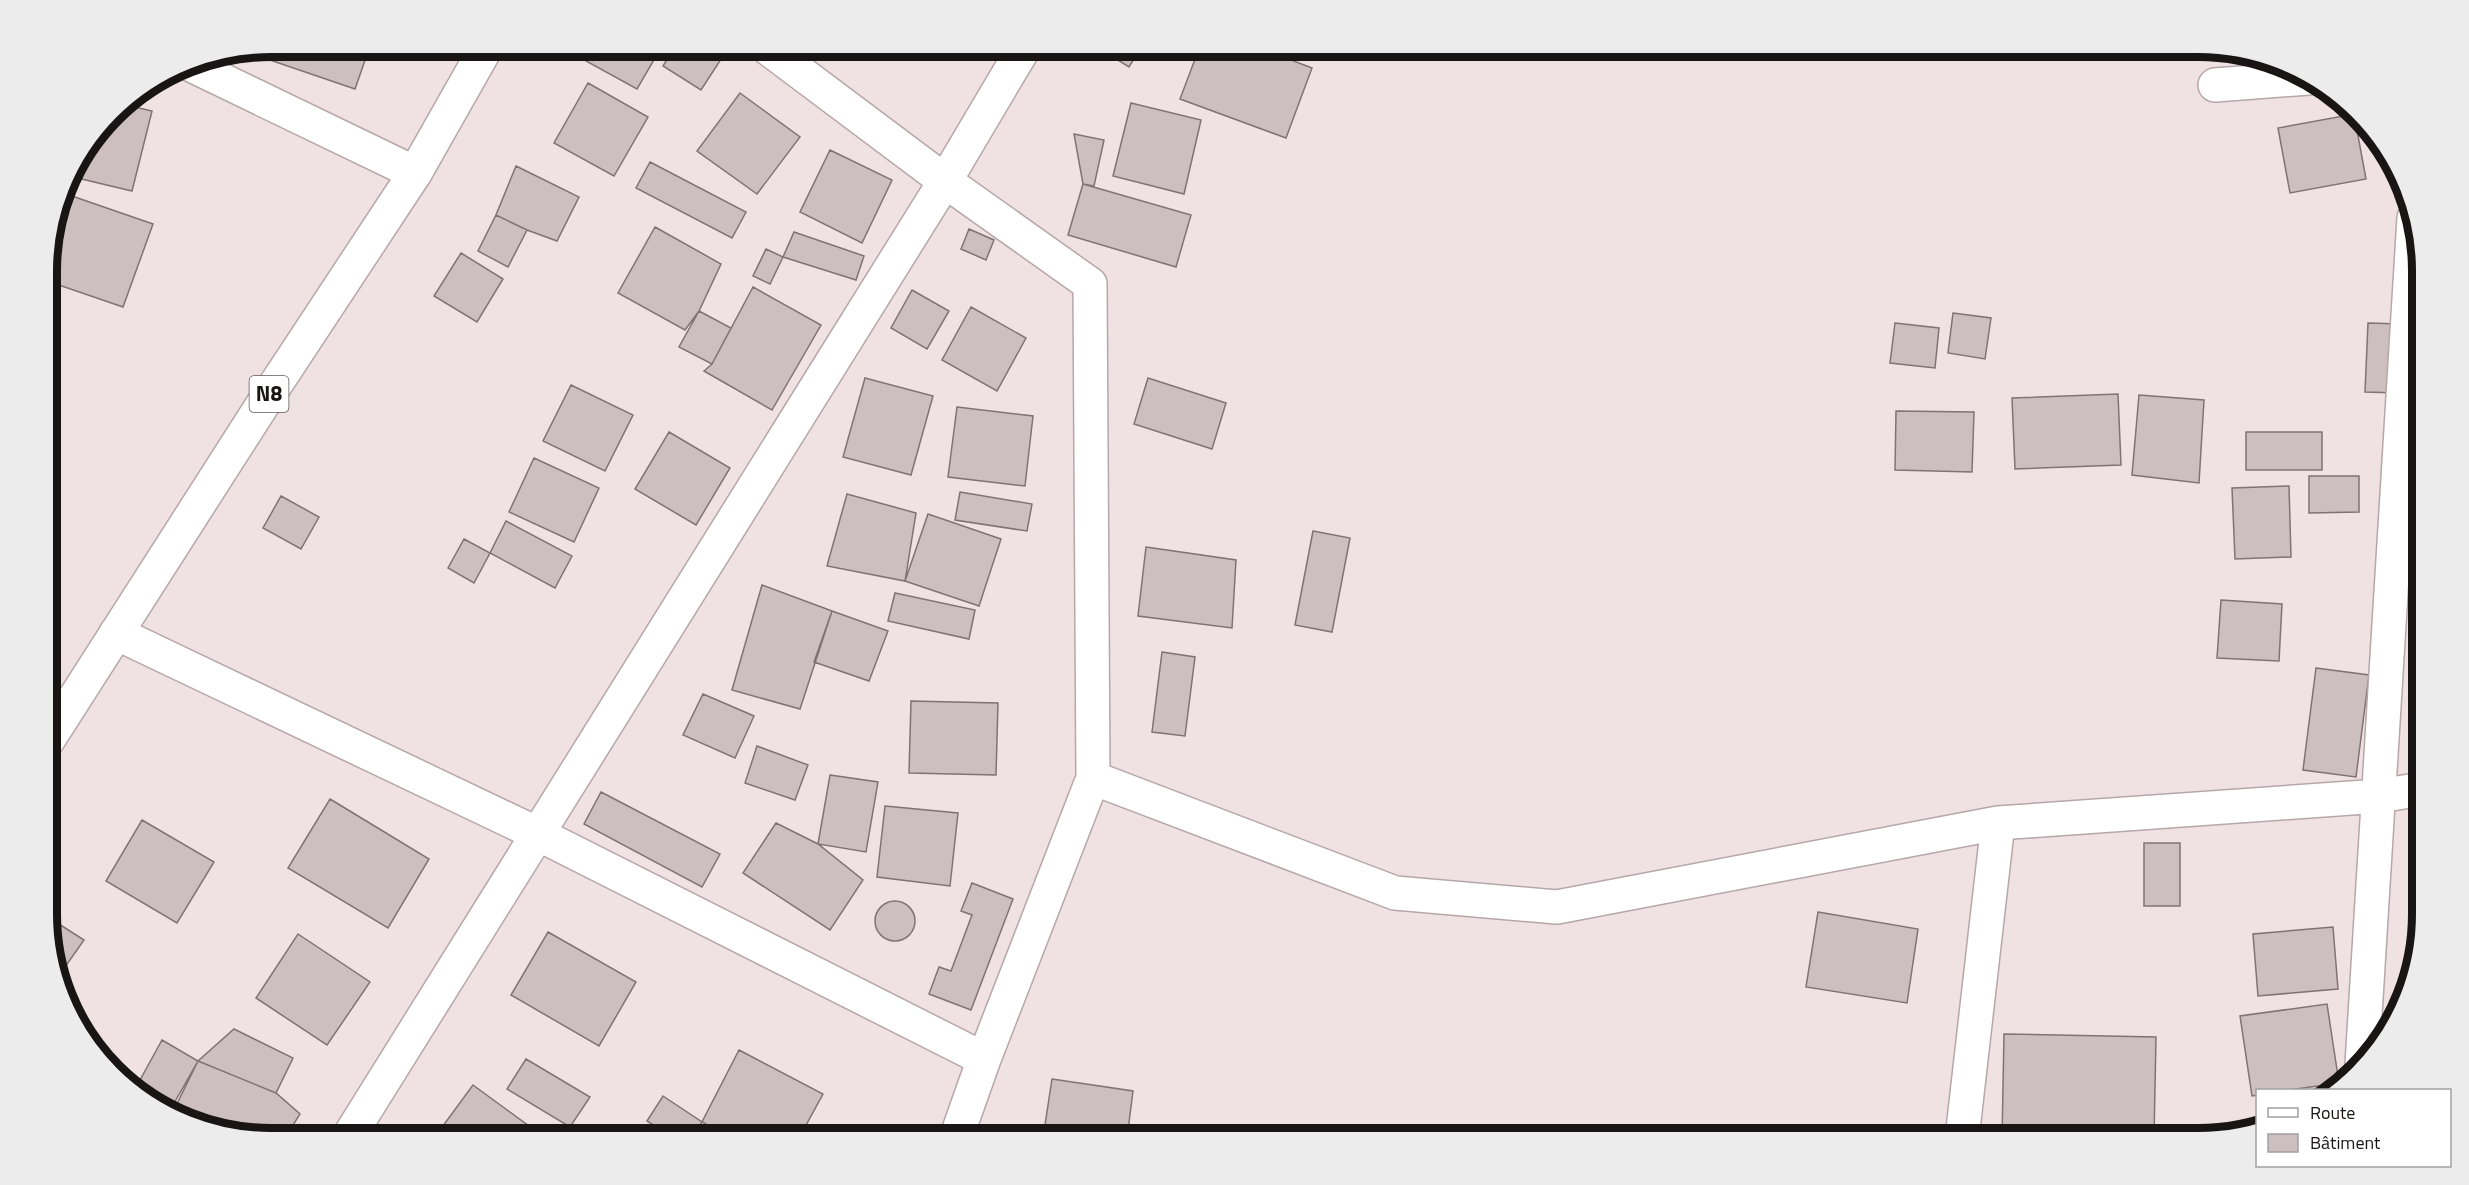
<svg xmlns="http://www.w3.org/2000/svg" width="2469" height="1185" viewBox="0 0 2469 1185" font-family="'Titillium Web',sans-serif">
<rect width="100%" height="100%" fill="#f0e1e3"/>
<path fill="#cdbec0" stroke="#807275" stroke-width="1.5" d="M 271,46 L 370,46 L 355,89 L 267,59 Z
M 594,46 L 662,46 L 637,89 L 586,61 Z
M 675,46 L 721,46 L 727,50 L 701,90 L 663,66 Z
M 1095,46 L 1142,46 L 1129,67 Z
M 1200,46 L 1254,46 L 1312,68 L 1286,138 L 1180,99 Z
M 588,83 L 648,117 L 614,176 L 554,143 Z
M 740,93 L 800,137 L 757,194 L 697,151 Z
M 1131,103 L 1201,120 L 1184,194 L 1113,176 Z
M 122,104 L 152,111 L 132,191 L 69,176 Z
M 2354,114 L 2366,179 L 2290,193 L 2278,128 Z
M 1074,134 L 1104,140 L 1094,186 L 1083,184 Z
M 830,150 L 892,180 L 862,243 L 800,212 Z
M 650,162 L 746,212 L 732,238 L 636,188 Z
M 516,166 L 579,197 L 557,241 L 527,230 L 496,215 Z
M 1083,184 L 1191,215 L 1176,267 L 1068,235 Z
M 72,196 L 153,224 L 123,307 L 47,281 L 47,266 Z
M 496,215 L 527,230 L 508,267 L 478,251 Z
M 655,227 L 721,264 L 699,311 L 685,330 L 618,293 Z
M 969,229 L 994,240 L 986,260 L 961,249 Z
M 794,232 L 864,256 L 856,280 L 783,257 Z
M 766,249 L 783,257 L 770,284 L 753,276 Z
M 461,253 L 503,279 L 477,322 L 434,296 Z
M 753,287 L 821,325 L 772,410 L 704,371 L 712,364 Z
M 912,290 L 949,311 L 927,349 L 891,328 Z
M 971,307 L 1026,338 L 997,391 L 942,360 Z
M 699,311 L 731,328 L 712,364 L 679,347 Z
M 1953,313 L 1991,318 L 1985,359 L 1948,353 Z
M 1895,323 L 1939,328 L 1935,368 L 1890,363 Z
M 2368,323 L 2401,324 L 2398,393 L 2365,392 Z
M 865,378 L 933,396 L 911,475 L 843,457 Z
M 1148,378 L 1226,403 L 1212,449 L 1134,424 Z
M 571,385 L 633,415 L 605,471 L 543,441 Z
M 2118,394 L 2121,465 L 2015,469 L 2012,398 Z
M 2139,395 L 2204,400 L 2199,483 L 2132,475 Z
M 957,407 L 1033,416 L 1025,486 L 948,477 Z
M 1896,411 L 1974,412 L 1972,472 L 1895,470 Z
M 669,432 L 730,468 L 696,525 L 635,489 Z
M 2246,432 L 2322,432 L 2322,470 L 2246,470 Z
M 534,458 L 599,488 L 574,542 L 509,512 Z
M 2309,476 L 2359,476 L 2359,512 L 2309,513 Z
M 2289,486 L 2291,557 L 2235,559 L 2232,488 Z
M 960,492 L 1032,504 L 1027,531 L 955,520 Z
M 847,494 L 916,513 L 905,581 L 827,566 Z
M 281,496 L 319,517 L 301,549 L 263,528 Z
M 928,514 L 1001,539 L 979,606 L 905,581 Z
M 506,521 L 572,556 L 555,588 L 490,553 Z
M 1313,531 L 1350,538 L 1332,632 L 1295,625 Z
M 464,539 L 490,553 L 474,583 L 448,568 Z
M 1146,547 L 1236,560 L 1232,628 L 1138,616 Z
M 762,585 L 832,611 L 800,709 L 732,690 Z
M 895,593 L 975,610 L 969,639 L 888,621 Z
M 2221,600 L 2282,604 L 2279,661 L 2217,658 Z
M 832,611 L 888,631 L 869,681 L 814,662 Z
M 1162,652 L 1195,657 L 1185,736 L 1152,732 Z
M 2316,668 L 2369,675 L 2356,777 L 2303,770 Z
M 703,694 L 754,716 L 735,758 L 683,735 Z
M 911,701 L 998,703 L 996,775 L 909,773 Z
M 757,746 L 808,765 L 795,800 L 745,783 Z
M 830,775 L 878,782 L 866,852 L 818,844 Z
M 601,792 L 720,854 L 702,887 L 584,824 Z
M 330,799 L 429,859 L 388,928 L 288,868 Z
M 885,806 L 958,813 L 950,886 L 877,877 Z
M 142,820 L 214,862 L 177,923 L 106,881 Z
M 776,823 L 818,844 L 863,880 L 830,930 L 743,873 Z
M 2144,843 L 2180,843 L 2180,906 L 2144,906 Z
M 972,883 L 1013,899 L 971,1010 L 929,994 L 939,967 L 951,971 L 972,915 L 961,911 Z
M875 921a20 20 0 1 1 40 0a20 20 0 1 1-40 0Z
M 1818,912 L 1918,929 L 1907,1003 L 1806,987 Z
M 48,917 L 84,940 L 65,967 L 53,960 L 48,943 Z
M 2333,927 L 2338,989 L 2258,996 L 2253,934 Z
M 548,932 L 636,982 L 599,1046 L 511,995 Z
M 298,934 L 370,982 L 327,1045 L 256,998 Z
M 2327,1004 L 2339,1083 L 2289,1090 L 2258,1090 L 2258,1095 L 2252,1096 L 2240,1016 Z
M 234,1029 L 293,1058 L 276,1093 L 198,1061 Z
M 2004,1034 L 2156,1037 L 2154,1138 L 2002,1138 Z
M 162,1040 L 198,1061 L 169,1112 L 134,1091 Z
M 739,1050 L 823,1094 L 799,1138 L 732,1138 L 702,1122 Z
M 526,1059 L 590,1097 L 570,1127 L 507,1089 Z
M 198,1061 L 276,1093 L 300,1114 L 285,1138 L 271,1138 L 185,1121 L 172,1114 Z
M 1052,1079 L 1133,1091 L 1127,1138 L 1043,1138 Z
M 473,1085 L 540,1134 L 537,1138 L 434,1138 Z
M 663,1096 L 702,1122 L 691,1138 L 674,1138 L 647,1121 Z"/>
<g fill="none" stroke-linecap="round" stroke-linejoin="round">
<defs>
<path id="street" d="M 765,46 L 945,181 L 1090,284 L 1093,778 L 984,1059 L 956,1138
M 187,63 L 415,173
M 2215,85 L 2309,78
M 116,633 L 538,834 L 984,1059
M 1093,778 L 1395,893 L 1557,907 L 1998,823 L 2379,796 L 2422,789
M 2362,1064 L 2414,218
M 348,1138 L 945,181 L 1025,46
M 1962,1138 L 1998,823"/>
<path id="primary" d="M 48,740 L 270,393 L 415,173 L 487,46"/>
</defs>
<use href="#street" stroke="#b6a7a9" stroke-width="36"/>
<use href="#primary" stroke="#b6a7a9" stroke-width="36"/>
<use href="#street" stroke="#fff" stroke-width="33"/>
<use href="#primary" stroke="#fff" stroke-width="33"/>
</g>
<g text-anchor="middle" stroke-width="4.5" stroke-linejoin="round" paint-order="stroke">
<rect fill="#fff" stroke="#5f5b5b" stroke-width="1.5" x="249.5" y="376" width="39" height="36" rx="4.5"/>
<g font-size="21" font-weight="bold" fill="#1a1515">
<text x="269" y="401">N8</text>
</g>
</g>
<path d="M0 0H2469V1185H0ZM271 57H2198A214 214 0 0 1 2412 271V914A214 214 0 0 1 2198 1128H271A214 214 0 0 1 57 914V271A214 214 0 0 1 271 57Z" fill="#edecec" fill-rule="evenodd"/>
<path fill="none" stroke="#1a1515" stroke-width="8" d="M271 57H2198A214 214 0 0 1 2412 271V914A214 214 0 0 1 2198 1128H271A214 214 0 0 1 57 914V271A214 214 0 0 1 271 57Z"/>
<rect x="2256" y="1089" width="195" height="78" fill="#ffffff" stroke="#a3a1a1" stroke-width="1.5"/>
<rect x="2268" y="1108" width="30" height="9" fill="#ffffff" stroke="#a3a1a1" stroke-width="1.5"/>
<text x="2310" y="1119" font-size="18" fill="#1a1515">Route</text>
<rect x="2268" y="1134" width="30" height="18" fill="#cdbec0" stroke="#a3a1a1" stroke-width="1.5"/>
<text x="2310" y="1149" font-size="18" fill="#1a1515">Bâtiment</text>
</svg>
